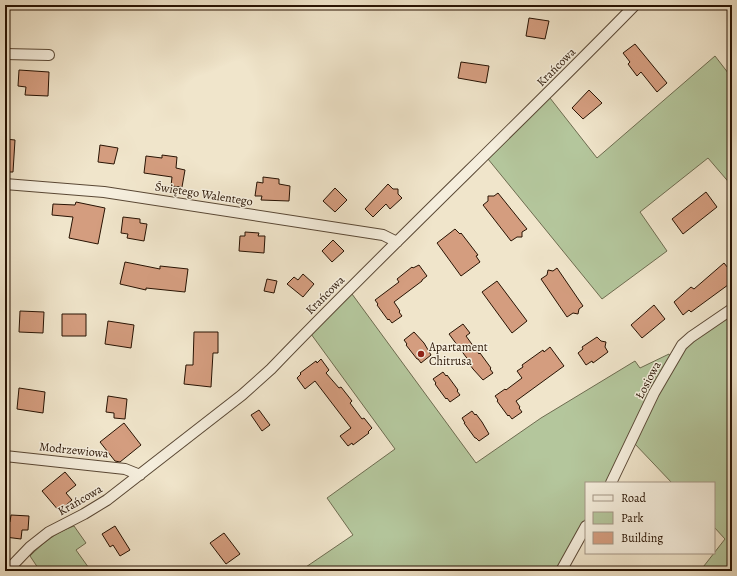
<svg xmlns="http://www.w3.org/2000/svg" width="737" height="576" viewBox="0 0 737 576" font-family="Alegreya,serif">
<rect width="100%" height="100%" fill="#f0e5cb"/>
<filter id="stains"><feTurbulence type="fractalNoise" baseFrequency=".005" numOctaves="4"/><feColorMatrix values="0 0 0 0 .2 0 0 0 0 .09 0 0 0 0 .02 0 0 0 .5 -.17"/></filter>
<radialGradient id="worn" r=".72"><stop offset=".6" stop-color="#630" stop-opacity="0"/><stop offset="1" stop-color="#630" stop-opacity=".3"/></radialGradient>
<path fill="#b4c69c" stroke="#6e6c50" d="M 715,56 L 732,78 L 732,186 L 708,158 L 640,212 L 667,251 L 602,299 L 488,159 L 550,98 L 597,158 Z
M 352,294 L 476,463 L 541,418 L 635,361 L 640,368 L 669,354 L 671,358 L 606,483 L 586,483 L 586,518 L 558,571 L 300,571 L 353,535 L 327,498 L 395,449 L 311,334 Z
M 732,314 L 732,571 L 700,571 L 725,539 L 714,527 L 714,483 L 672,483 L 634,443 L 660,392 L 684,350 L 695,339 Z
M 74,526 L 86,543 L 76,550 L 91,571 L 40,571 L 30,556 C 43,543 56,532 74,526 Z"/>
<path fill="#d49d7f" stroke="#281303" d="M 529,18 L 549,21 L 545,39 L 526,36 Z
M 635,44 L 667,83 L 657,92 L 641,72 L 637,76 L 628,64 L 630,62 L 623,53 Z
M 461,62 L 489,66 L 486,83 L 458,78 Z
M 19,70 L 49,72 L 48,96 L 25,95 L 26,87 L 18,86 Z
M 589,90 L 602,103 L 583,119 L 572,108 Z
M 5,139 L 15,140 L 13,172 L 5,172 Z
M 100,145 L 118,148 L 114,164 L 98,162 Z
M 162,155 L 177,157 L 176,168 L 185,170 L 182,187 L 171,186 L 172,177 L 144,173 L 146,156 L 162,158 Z
M 263,177 L 279,179 L 279,184 L 290,186 L 289,201 L 261,200 L 262,196 L 255,196 L 257,182 L 263,183 Z
M 388,184 L 393,189 L 398,189 L 398,194 L 402,198 L 390,209 L 386,204 L 373,217 L 365,209 Z
M 335,188 L 347,200 L 335,212 L 323,201 Z
M 706,192 L 717,207 L 683,234 L 672,219 Z
M 498,193 L 527,229 L 522,232 L 522,237 L 517,237 L 511,241 L 483,205 L 488,201 L 488,196 L 494,196 Z
M 76,202 L 105,208 L 98,244 L 69,238 L 73,217 L 52,215 L 53,204 L 75,205 Z
M 123,217 L 140,219 L 140,223 L 147,224 L 144,241 L 127,238 L 128,234 L 121,233 Z
M 455,229 L 460,234 L 461,233 L 478,255 L 476,256 L 480,262 L 461,276 L 437,243 Z
M 245,232 L 259,233 L 258,236 L 265,236 L 264,253 L 239,251 L 240,236 L 245,236 Z
M 333,240 L 344,251 L 332,262 L 322,251 Z
M 125,262 L 160,269 L 160,266 L 188,269 L 185,292 L 146,288 L 146,290 L 120,284 Z
M 724,263 L 732,273 L 732,282 L 691,312 L 689,310 L 683,315 L 674,302 L 691,287 L 694,289 Z
M 419,265 L 427,276 L 422,280 L 422,281 L 394,302 L 400,311 L 399,312 L 402,316 L 392,323 L 389,319 L 388,320 L 377,305 L 378,304 L 375,300 L 399,282 L 397,279 L 412,267 L 413,268 Z
M 557,268 L 583,306 L 579,309 L 578,314 L 573,313 L 567,317 L 541,279 L 547,275 L 548,270 L 553,271 Z
M 303,274 L 314,284 L 303,297 L 287,284 L 294,277 L 298,280 Z
M 267,279 L 277,281 L 274,293 L 264,291 Z
M 497,281 L 527,321 L 512,333 L 482,292 Z
M 654,305 L 665,319 L 642,338 L 631,325 Z
M 20,311 L 44,312 L 43,333 L 19,332 Z
M 62,314 L 86,314 L 86,336 L 62,336 Z
M 108,321 L 134,325 L 131,348 L 105,344 Z
M 463,324 L 470,333 L 466,336 L 479,354 L 480,353 L 491,368 L 490,369 L 493,373 L 483,380 L 473,369 L 468,362 L 469,361 L 449,334 Z
M 194,332 L 218,332 L 218,353 L 213,353 L 211,387 L 184,384 L 186,365 L 193,365 Z
M 414,332 L 424,343 L 431,355 L 421,363 L 418,359 L 417,359 L 406,345 L 407,344 L 404,340 Z
M 597,337 L 601,341 L 606,342 L 605,347 L 608,352 L 593,363 L 592,361 L 586,365 L 578,353 L 583,349 L 582,347 Z
M 550,347 L 564,366 L 516,401 L 520,407 L 519,408 L 522,412 L 512,419 L 509,415 L 508,416 L 497,401 L 498,400 L 495,396 L 505,389 L 506,390 L 522,378 L 517,371 L 523,367 L 522,365 L 543,350 L 544,352 Z
M 321,359 L 329,370 L 326,373 L 339,388 L 341,387 L 352,401 L 350,403 L 362,419 L 364,418 L 372,428 L 368,432 L 369,433 L 353,445 L 352,443 L 348,446 L 340,436 L 351,428 L 315,381 L 305,389 L 297,378 L 301,374 L 300,373 L 316,361 L 317,363 Z
M 443,372 L 446,376 L 447,375 L 458,390 L 457,391 L 460,395 L 450,402 L 447,398 L 446,399 L 435,384 L 436,383 L 433,379 Z
M 19,388 L 45,392 L 43,413 L 17,409 Z
M 108,396 L 127,399 L 125,419 L 114,418 L 114,413 L 106,412 Z
M 259,410 L 270,425 L 262,431 L 251,415 Z
M 472,411 L 475,415 L 476,414 L 482,422 L 489,434 L 479,441 L 476,438 L 475,438 L 464,423 L 465,423 L 462,418 Z
M 124,423 L 141,445 L 120,462 L 115,461 L 100,442 Z
M 65,472 L 76,485 L 66,493 L 72,500 L 59,511 L 42,491 Z
M 11,515 L 29,516 L 28,530 L 22,530 L 21,539 L 5,537 L 5,522 L 10,522 Z
M 115,526 L 130,550 L 120,556 L 113,545 L 110,547 L 102,534 Z
M 224,533 L 240,554 L 226,564 L 210,543 Z"/>
<g fill="none" stroke-linecap="round" stroke-linejoin="round">
<defs>
<path id="minor" d="M 5,54 L 49,55
M 5,184 L 104,192 L 383,235 L 397,242
M 5,456 L 125,469 L 140,475
M 611,483 L 654,393 L 682,345 L 691,337 L 732,309
M 7,571 L 30,547 L 49,532 L 84,514 L 107,500 L 242,395 L 271,369 C 390,245 515,128 635,5
M 561,571 L 586,526"/>
</defs>
<use href="#minor" stroke="#5a4835" stroke-width="12"/>
<use href="#minor" stroke="#f5eedd" stroke-width="10"/>
</g>
<circle fill="#8f2418" stroke="#f5eedd" stroke-width="1.5" cx="421" cy="354" r="4"/>
<g text-anchor="middle" stroke-width="3" stroke-linejoin="round" paint-order="stroke">
<g font-size="12" fill="#281303" stroke="#f5eedd">
<text transform="translate(556 67) rotate(-45)" y="4">Krańcowa</text>
<text transform="translate(204 194) rotate(9)" y="4">Świętego Walentego</text>
<text transform="translate(325 295) rotate(-45)" y="4">Krańcowa</text>
<text transform="translate(648 380) rotate(-62)" y="4">Łosiowa</text>
<text transform="translate(74 450) rotate(6)" y="4">Modrzewiowa</text>
<text transform="translate(80 500) rotate(-30)" y="4">Krańcowa</text>
</g>
<g font-size="12" fill="#281303" stroke="#f5eedd" text-anchor="start">
<text x="429" y="351">Apartament<tspan x="429" dy="14">Chitrusa</tspan></text>
</g>
</g>
<rect width="737" height="576" fill="none" stroke="#f0e5cb" stroke-width="20"/>
<rect x="6" y="6" width="725" height="564" fill="none" stroke="#281303" stroke-width="2"/>
<rect x="10" y="10" width="717" height="556" fill="none" stroke="#281303"/>
<rect x="585" y="482" width="130" height="72" fill="#f5eedd" stroke="#a39686"/>
<rect x="593" y="495" width="20" height="6" fill="#f5eedd" stroke="#a39686"/>
<text x="621" y="502" font-size="12" fill="#281303">Road</text>
<rect x="593" y="512" width="20" height="12" fill="#b4c69c" stroke="#a39686"/>
<text x="621" y="522" font-size="12" fill="#281303">Park</text>
<rect x="593" y="532" width="20" height="12" fill="#d49d7f" stroke="#a39686"/>
<text x="621" y="542" font-size="12" fill="#281303">Building</text>
<rect width="100%" height="100%" filter="url(#stains)"/>
<rect width="100%" height="100%" fill="url(#worn)"/>
</svg>
